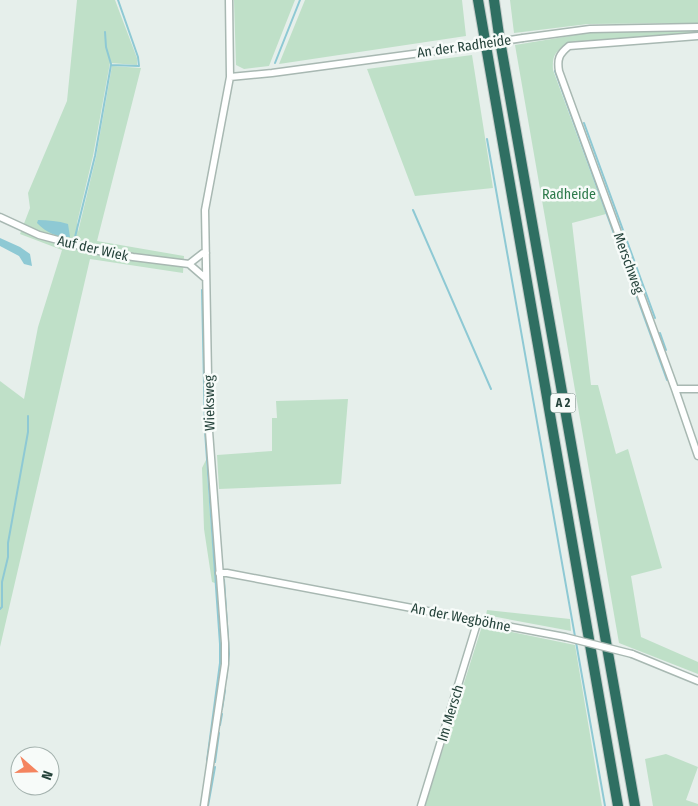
<svg xmlns="http://www.w3.org/2000/svg" width="698" height="806" viewBox="0 0 698 806" font-family="'Fira Sans Condensed',sans-serif">
<rect width="100%" height="100%" fill="#e6efeb"/>
<path fill="#bfe0c8" d="M 77,0 L 115,0 L 137,58 L 137,65 L 110,63 L 93,156 L 77,223 L 78,232 L 96,157 L 112,66 L 141,68 L 97,241 L 184,256 L 183,273 L 90,259 L 0,647 L 0,381 L 24,399 L 38,327 L 62,250 L 20,234 L 30,208 L 28,193 L 67,101 Z
M 234,0 L 295,0 L 269,66 L 244,69 L 236,65 Z
M 305,0 L 462,0 L 466,36 L 279,64 Z
M 510,0 L 698,0 L 698,23 L 588,24 L 514,33 Z
M 696,30 L 696,33 L 568,43 C 555,52 552,55 553,70 L 606,214 L 572,223 L 591,385 L 598,385 L 616,454 L 628,449 L 662,568 L 631,576 L 641,637 L 698,662 L 698,674 L 619,643 L 515,45 L 588,33 Z
M 472,55 L 493,188 L 415,196 L 367,69 Z
M 348,399 L 341,484 L 219,489 L 217,455 L 272,451 L 272,418 L 277,418 L 276,401 Z
M 206,460 L 215,583 L 212,582 L 204,529 L 202,468 Z
M 487,610 L 570,619 L 571,631 L 486,615 Z
M 482,626 L 575,645 L 602,806 L 425,806 Z
M 666,754 L 698,767 L 686,800 L 698,804 L 698,806 L 653,806 L 645,759 Z"/>
<path fill="#8ec9d4" d="M 38,220 C 48,220 58,221 68,224 L 70,237 C 56,237 47,233 37,223 Z
M 0,238 L 20,247 L 30,254 L 32,266 L 24,264 L 19,256 L 0,246 Z"/>
<g fill="none" stroke-linecap="round" stroke-linejoin="round">
<path stroke="#8ec9d4" stroke-width="2" d="M 105,32 L 106,47 L 111,64
M 275,63 L 300,0
M 555,71 L 667,380
M 584,123 L 655,318
M 487,139 L 605,806
M 413,210 L 491,389
M 75,237 L 95,156 L 111,65 L 139,66 L 138,57 L 118,0
M 202,290 L 205,431 L 220,644 L 220,663 L 207,761
M 660,333 L 666,350
M 224,580 L 229,654 L 226,680
M 0,609 L 2,607 L 2,582 L 8,557 L 8,543 L 28,432 L 28,416
M 222,709 L 225,690
M 220,725 L 222,714
M 215,762 L 219,733
M 208,806 L 215,767"/>
<defs>
<path id="minor" d="M 698,36 L 569,46 C 559,54 557,59 559,71 L 675,389 L 698,456
M 523,38 L 590,29 L 698,27
M 230,77 L 272,73 L 465,47
M 0,217 L 39,235 L 99,251 L 133,257 L 189,264 L 204,277 L 206,278
M 189,264 L 203,253 L 206,253
M 675,389 L 698,389
M 219,573 L 227,573 L 565,637
M 632,654 L 698,681
M 204,806 L 225,664 L 225,643 L 209,431 L 205,210 L 230,77 L 229,0
M 421,806 L 478,620"/>
<path id="highway" d="M 478,0 L 618,806
M 494,0 L 499,35 L 635,806"/>
</defs>
<use href="#minor" stroke="#a8b8b2" stroke-width="9"/>
<use href="#highway" stroke="#c2cac8" stroke-width="12"/>
<use href="#minor" stroke="#fff" stroke-width="6"/>
<use href="#highway" stroke="#2f6f62" stroke-width="10"/>
<defs>
<path id="minor-bridge" d="M 465,47 L 523,38
M 565,637 L 632,654"/>
</defs>
<use href="#minor-bridge" stroke="#a8b8b2" stroke-width="9" stroke-linecap="butt"/>
<use href="#minor-bridge" stroke="#fff" stroke-width="6"/>
</g>
<g text-anchor="middle" stroke-width="5" stroke-linejoin="round" paint-order="stroke">
<rect fill="#f7fbf9" stroke="#637a73" stroke-width="1" x="550.5" y="393.5" width="25" height="19" rx="4"/>
<g font-size="12" font-weight="bold" fill="#24423a">
<text x="563" y="407">A 2</text>
</g>
<g font-size="14" fill="#24423a" stroke="#f7fbf9">
<text transform="translate(464 46) rotate(-8)" y="5">An der Radheide</text>
<text transform="translate(93 248) rotate(13)" y="5">Auf der Wiek</text>
<text transform="translate(629 263) rotate(70)" y="5">Merschweg</text>
<text transform="translate(209 403) rotate(-91)" y="5">Wieksweg</text>
<text transform="translate(461 617) rotate(11)" y="5">An der Wegböhne</text>
<text transform="translate(450 713) rotate(-73)" y="5">Im Mersch</text>
</g>
<g font-size="14" fill="#2d7a4b" stroke="#f7fbf9">
<text x="569" y="199">Radheide</text>
</g>
</g>
<g transform="translate(35 771) rotate(110)"><circle r="24" fill="#f7fbf9" stroke="#a3b1ad"/>
<path d="M0-4L9 19L0 12L-9 19Z" fill="#f4845f"/>
<text y="-8" font-size="14" font-weight="bold" text-anchor="middle" fill="#24423a">N</text>
</g>
</svg>
